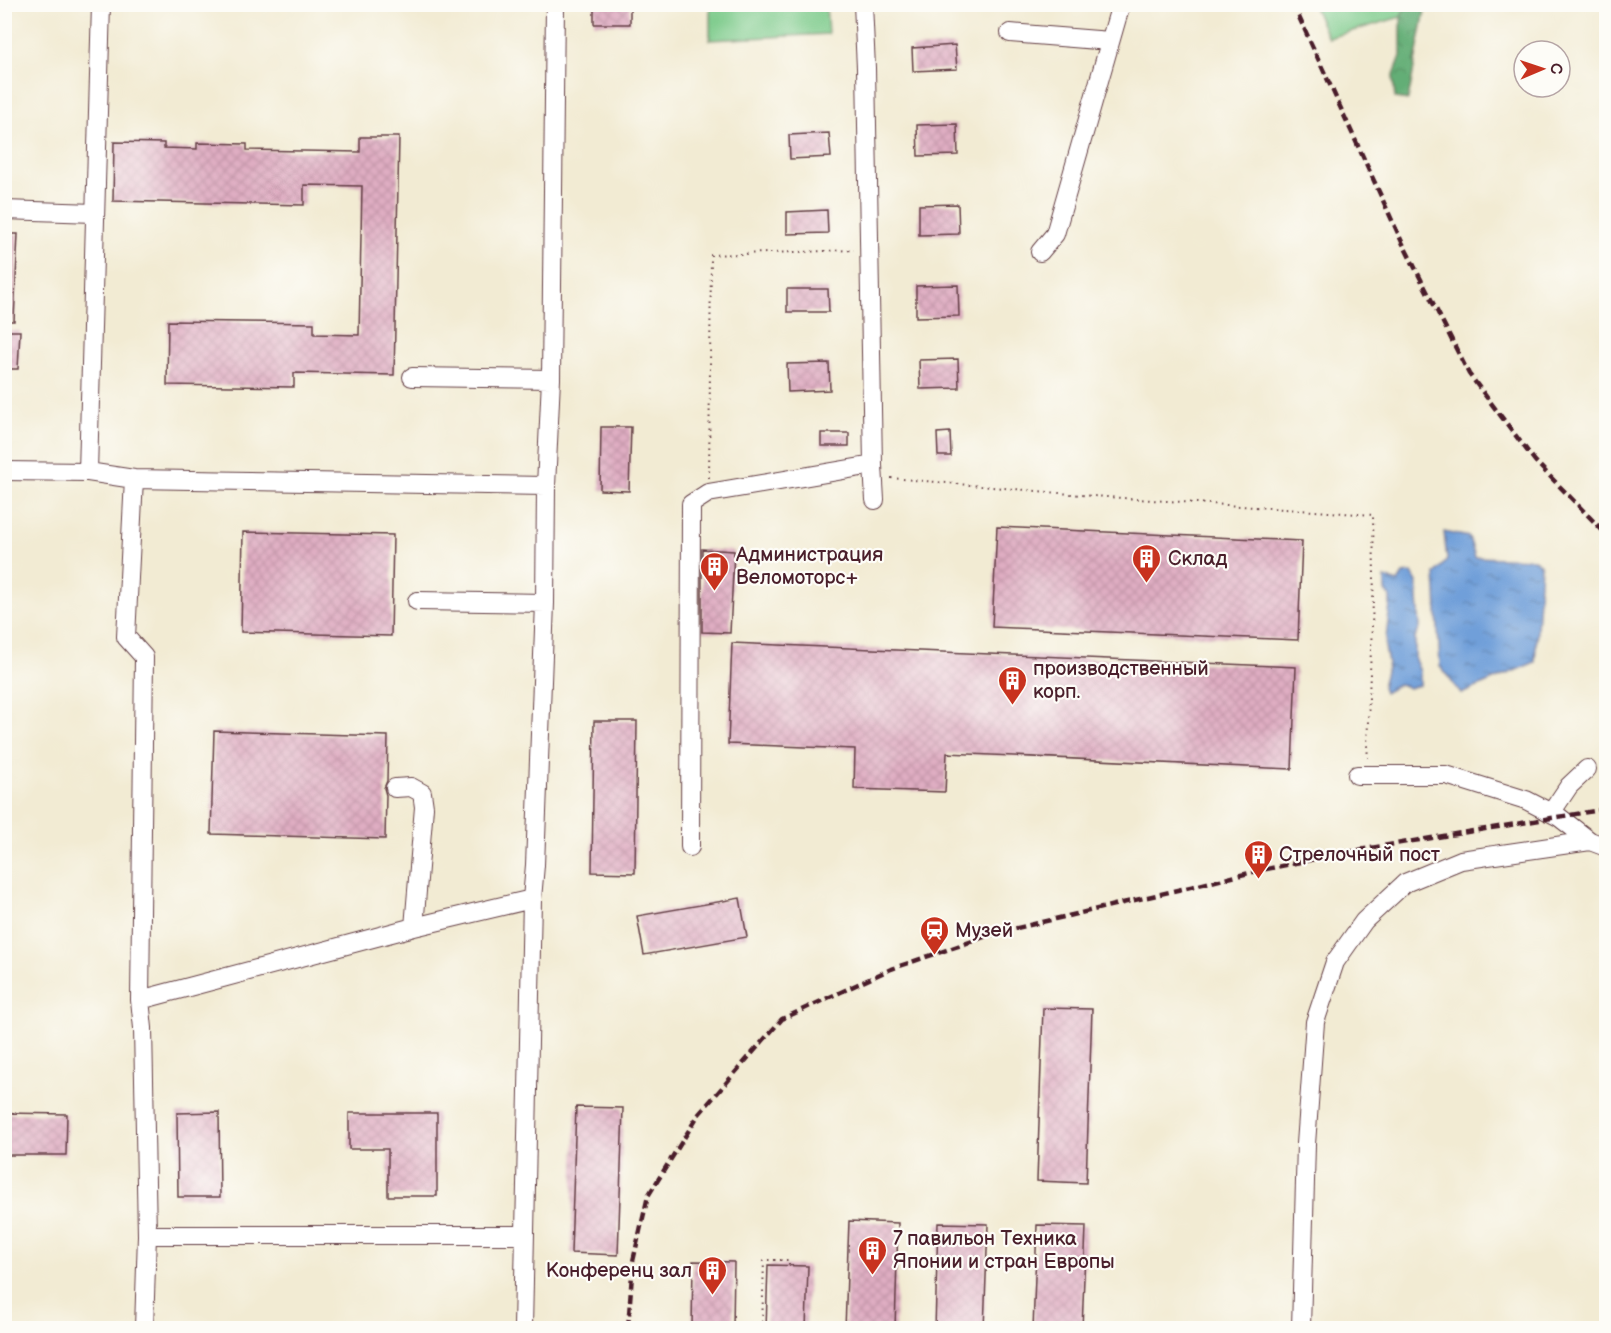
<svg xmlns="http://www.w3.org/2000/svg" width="1611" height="1333" viewBox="0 0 1611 1333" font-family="'Balsamiq Sans',sans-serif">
<defs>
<pattern id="forest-crowns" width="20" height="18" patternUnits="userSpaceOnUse" patternTransform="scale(1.5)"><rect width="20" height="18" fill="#64ae76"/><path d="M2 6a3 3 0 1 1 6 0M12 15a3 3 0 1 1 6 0" fill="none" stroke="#548d61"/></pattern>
<pattern id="water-ripples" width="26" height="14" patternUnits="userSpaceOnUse" patternTransform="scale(1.5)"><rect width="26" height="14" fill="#6f9fd9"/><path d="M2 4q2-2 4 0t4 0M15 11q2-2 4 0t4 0" fill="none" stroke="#5d81b0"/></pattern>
<pattern id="building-cross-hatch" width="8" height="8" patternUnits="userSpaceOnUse" patternTransform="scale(1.5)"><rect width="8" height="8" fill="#dfadc2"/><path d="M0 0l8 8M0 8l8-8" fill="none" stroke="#c194a7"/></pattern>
</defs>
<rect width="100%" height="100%" fill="#fdfcf7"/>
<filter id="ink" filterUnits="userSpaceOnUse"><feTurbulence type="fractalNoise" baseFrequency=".0167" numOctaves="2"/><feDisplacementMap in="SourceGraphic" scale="12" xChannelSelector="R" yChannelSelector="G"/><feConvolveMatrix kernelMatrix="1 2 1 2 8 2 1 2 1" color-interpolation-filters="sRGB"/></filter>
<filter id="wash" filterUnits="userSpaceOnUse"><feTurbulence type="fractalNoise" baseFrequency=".008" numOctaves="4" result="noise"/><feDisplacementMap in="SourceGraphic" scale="24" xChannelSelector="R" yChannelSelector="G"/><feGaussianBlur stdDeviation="1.35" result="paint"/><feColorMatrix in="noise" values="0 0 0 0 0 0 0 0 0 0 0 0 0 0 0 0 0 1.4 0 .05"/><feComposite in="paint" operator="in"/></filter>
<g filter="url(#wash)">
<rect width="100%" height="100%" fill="#f2ebd3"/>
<path fill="url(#forest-crowns)" stroke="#576650" stroke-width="1.5" d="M 1406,5 L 1426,5 L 1408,100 L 1395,98 L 1393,77 L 1401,56 L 1401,17 Z"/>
<path fill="#7bca8a" stroke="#62745a" stroke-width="1.5" d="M 710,5 L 826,5 L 828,34 L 710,40 Z
M 1313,5 L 1406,5 L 1401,17 L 1328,38 Z"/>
<path fill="url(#water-ripples)" stroke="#5c5f82" stroke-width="1.5" d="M 1444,532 L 1469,537 L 1475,557 L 1534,559 L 1541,565 L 1535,662 L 1461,694 L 1440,666 L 1435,574 L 1447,560 Z
M 1412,573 L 1417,582 L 1420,628 L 1415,638 L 1415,660 L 1420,671 L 1420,685 L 1409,688 L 1400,684 L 1384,693 L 1382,687 L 1388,663 L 1385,647 L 1390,605 L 1390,596 L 1385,591 L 1385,578 L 1398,582 L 1403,574 Z"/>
<g id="blocks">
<path fill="url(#building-cross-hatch)" d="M 594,4 L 630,4 L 630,24 L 594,24 Z
M 955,45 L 957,69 L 913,71 L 912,48 Z
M 957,124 L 958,155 L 918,156 L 917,125 Z
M 829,133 L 831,157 L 790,159 L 789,135 Z
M 360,137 L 399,137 L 394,375 L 294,373 L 294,387 L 167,385 L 168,321 L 314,323 L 314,334 L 359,335 L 362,186 L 304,185 L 304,205 L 113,201 L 114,142 L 164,143 L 164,148 L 197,149 L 197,143 L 247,144 L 247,150 L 360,152 Z
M 958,204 L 959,234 L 919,235 L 919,205 Z
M 827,210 L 828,233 L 787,234 L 787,212 Z
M 4,234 L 18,234 L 14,321 L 4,321 Z
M 958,285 L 959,316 L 916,317 L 916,286 Z
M 787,289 L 828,289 L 829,312 L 787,312 Z
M 4,331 L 20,331 L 18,369 L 4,369 Z
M 958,359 L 959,388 L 920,389 L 919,360 Z
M 829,363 L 830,390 L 788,392 L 787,364 Z
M 601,427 L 631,427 L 629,491 L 600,490 Z
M 950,432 L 951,456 L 938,456 L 937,433 Z
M 821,433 L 849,433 L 849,446 L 821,446 Z
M 997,527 L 1302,541 L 1298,640 L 992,627 Z
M 243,532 L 393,535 L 391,636 L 241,632 Z
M 702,549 L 734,551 L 730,633 L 702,632 Z
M 732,643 L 1296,667 L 1292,769 L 947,753 L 945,792 L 854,789 L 855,749 L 728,744 Z
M 594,721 L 637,721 L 635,873 L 592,872 Z
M 214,731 L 388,736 L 387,781 L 384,788 L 386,795 L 385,839 L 211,834 Z
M 740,898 L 747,937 L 644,955 L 637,916 Z
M 1043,1008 L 1092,1009 L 1086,1183 L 1037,1181 Z
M 576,1107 L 623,1108 L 618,1255 L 571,1253 Z
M 219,1112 L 220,1197 L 178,1197 L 177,1113 Z
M 4,1113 L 67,1114 L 66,1155 L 4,1155 Z
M 349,1113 L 437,1113 L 437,1196 L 388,1196 L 388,1149 L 349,1149 Z
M 849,1221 L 898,1223 L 895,1329 L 845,1329 Z
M 938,1223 L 988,1224 L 984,1329 L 935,1329 Z
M 1037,1225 L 1086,1226 L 1082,1329 L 1033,1329 Z
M 693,1261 L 734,1262 L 733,1329 L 692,1329 Z
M 768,1265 L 808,1266 L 806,1329 L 766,1329 Z"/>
</g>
</g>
<g filter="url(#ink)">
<use href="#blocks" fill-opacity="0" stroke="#633e44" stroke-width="1.5"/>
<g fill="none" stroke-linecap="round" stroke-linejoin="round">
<defs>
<path id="minor" d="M 863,4 L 866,68 L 873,465 L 875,500
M 1010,33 L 1110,41
M 4,210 L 95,213
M 1040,252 L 1055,234 L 1121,4
M 412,377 L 551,379
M 4,471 L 88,472 L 134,479 L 546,486
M 88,472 L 101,4
M 134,479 L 126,637 L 144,657 L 140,1000 L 143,1028 L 147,1235 L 144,1328
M 417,601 L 545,603
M 1357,775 L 1446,775 L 1526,800 L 1559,817 L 1590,841
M 395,788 L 411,787 L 422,793 L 424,807 L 414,927
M 1551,813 L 1569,786 L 1587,769
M 690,847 L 691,504 L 708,493 L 873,465
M 140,1000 L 414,927 L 532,899
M 147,1235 L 525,1235
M 523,1328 L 532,899 L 535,865 L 545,603 L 546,486 L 551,379 L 555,4
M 1301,1328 L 1306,1144 L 1315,1022 L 1335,962 L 1364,921 L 1405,883 L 1461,860 L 1590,841 L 1606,847"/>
</defs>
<use href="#minor" stroke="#633e44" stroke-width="20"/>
<path stroke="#633e44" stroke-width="2" stroke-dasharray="1.5 4.5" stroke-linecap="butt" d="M 709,478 L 711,255 L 854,250
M 891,478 L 1093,496 L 1373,515 L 1374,577 L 1367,745 L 1368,758
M 1139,1321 L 1139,1328
M 762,1328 L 764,1260 L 789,1260 L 789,1266"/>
<use href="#minor" stroke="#fff" stroke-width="18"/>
<path stroke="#4a1f2b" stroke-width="4.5" stroke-dasharray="9 4.5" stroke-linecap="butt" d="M 1293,4 L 1402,242 L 1469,374 L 1535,461 L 1606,534
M 628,1328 L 633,1261 L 648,1196 L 699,1114 L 782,1019 L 891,969 L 996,933 L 1262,870 L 1353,851 L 1606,809"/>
</g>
</g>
<defs>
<symbol id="building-pin" viewBox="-11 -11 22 30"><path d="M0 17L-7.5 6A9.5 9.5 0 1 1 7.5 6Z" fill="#c8321e" stroke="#fdfcf7"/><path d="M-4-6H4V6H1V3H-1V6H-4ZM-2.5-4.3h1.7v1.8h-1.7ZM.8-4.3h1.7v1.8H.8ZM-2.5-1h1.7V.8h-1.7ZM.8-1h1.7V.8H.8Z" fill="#fff"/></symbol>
<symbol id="station-pin" viewBox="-11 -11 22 30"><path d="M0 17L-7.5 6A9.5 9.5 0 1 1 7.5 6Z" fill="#c8321e" stroke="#fdfcf7"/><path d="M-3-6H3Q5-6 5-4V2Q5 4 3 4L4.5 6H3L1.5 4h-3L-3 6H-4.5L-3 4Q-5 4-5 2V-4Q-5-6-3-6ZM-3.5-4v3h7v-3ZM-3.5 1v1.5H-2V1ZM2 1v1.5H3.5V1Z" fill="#fff"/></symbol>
</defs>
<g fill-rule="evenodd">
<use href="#building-pin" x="1130" y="542" width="33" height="45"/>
<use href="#building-pin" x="698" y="550" width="33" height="45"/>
<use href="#building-pin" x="996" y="664" width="33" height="45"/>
<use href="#building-pin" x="1242" y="838" width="33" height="45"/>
<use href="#station-pin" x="918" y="914" width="33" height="45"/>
<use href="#building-pin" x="856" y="1234" width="33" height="45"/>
<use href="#building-pin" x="696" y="1254" width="33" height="45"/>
</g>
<g text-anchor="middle" stroke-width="4.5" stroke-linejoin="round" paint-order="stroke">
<g font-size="20" fill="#4a1f2b" stroke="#fdfcf7" text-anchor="start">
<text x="736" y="561">Администрация<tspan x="736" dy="23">Веломоторс+</tspan></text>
<text x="1168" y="565">Склад</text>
<text x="1033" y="675">производственный<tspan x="1033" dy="23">корп.</tspan></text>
<text x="1279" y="861">Стрелочный пост</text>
<text x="955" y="937">Музей</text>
<text x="893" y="1245">7 павильон Техника<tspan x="893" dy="23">Японии и стран Европы</tspan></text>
<text x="692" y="1277" text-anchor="end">Конференц зал</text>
</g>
</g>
<rect width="1611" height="1333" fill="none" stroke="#fdfcf7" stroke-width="24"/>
<g transform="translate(1542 69) rotate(88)"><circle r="28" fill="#fdfcf7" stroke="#b5a4a5" stroke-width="1.5"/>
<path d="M0-4.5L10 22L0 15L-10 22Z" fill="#c8321e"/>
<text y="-9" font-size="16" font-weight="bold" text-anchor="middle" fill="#4a1f2b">С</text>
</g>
</svg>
